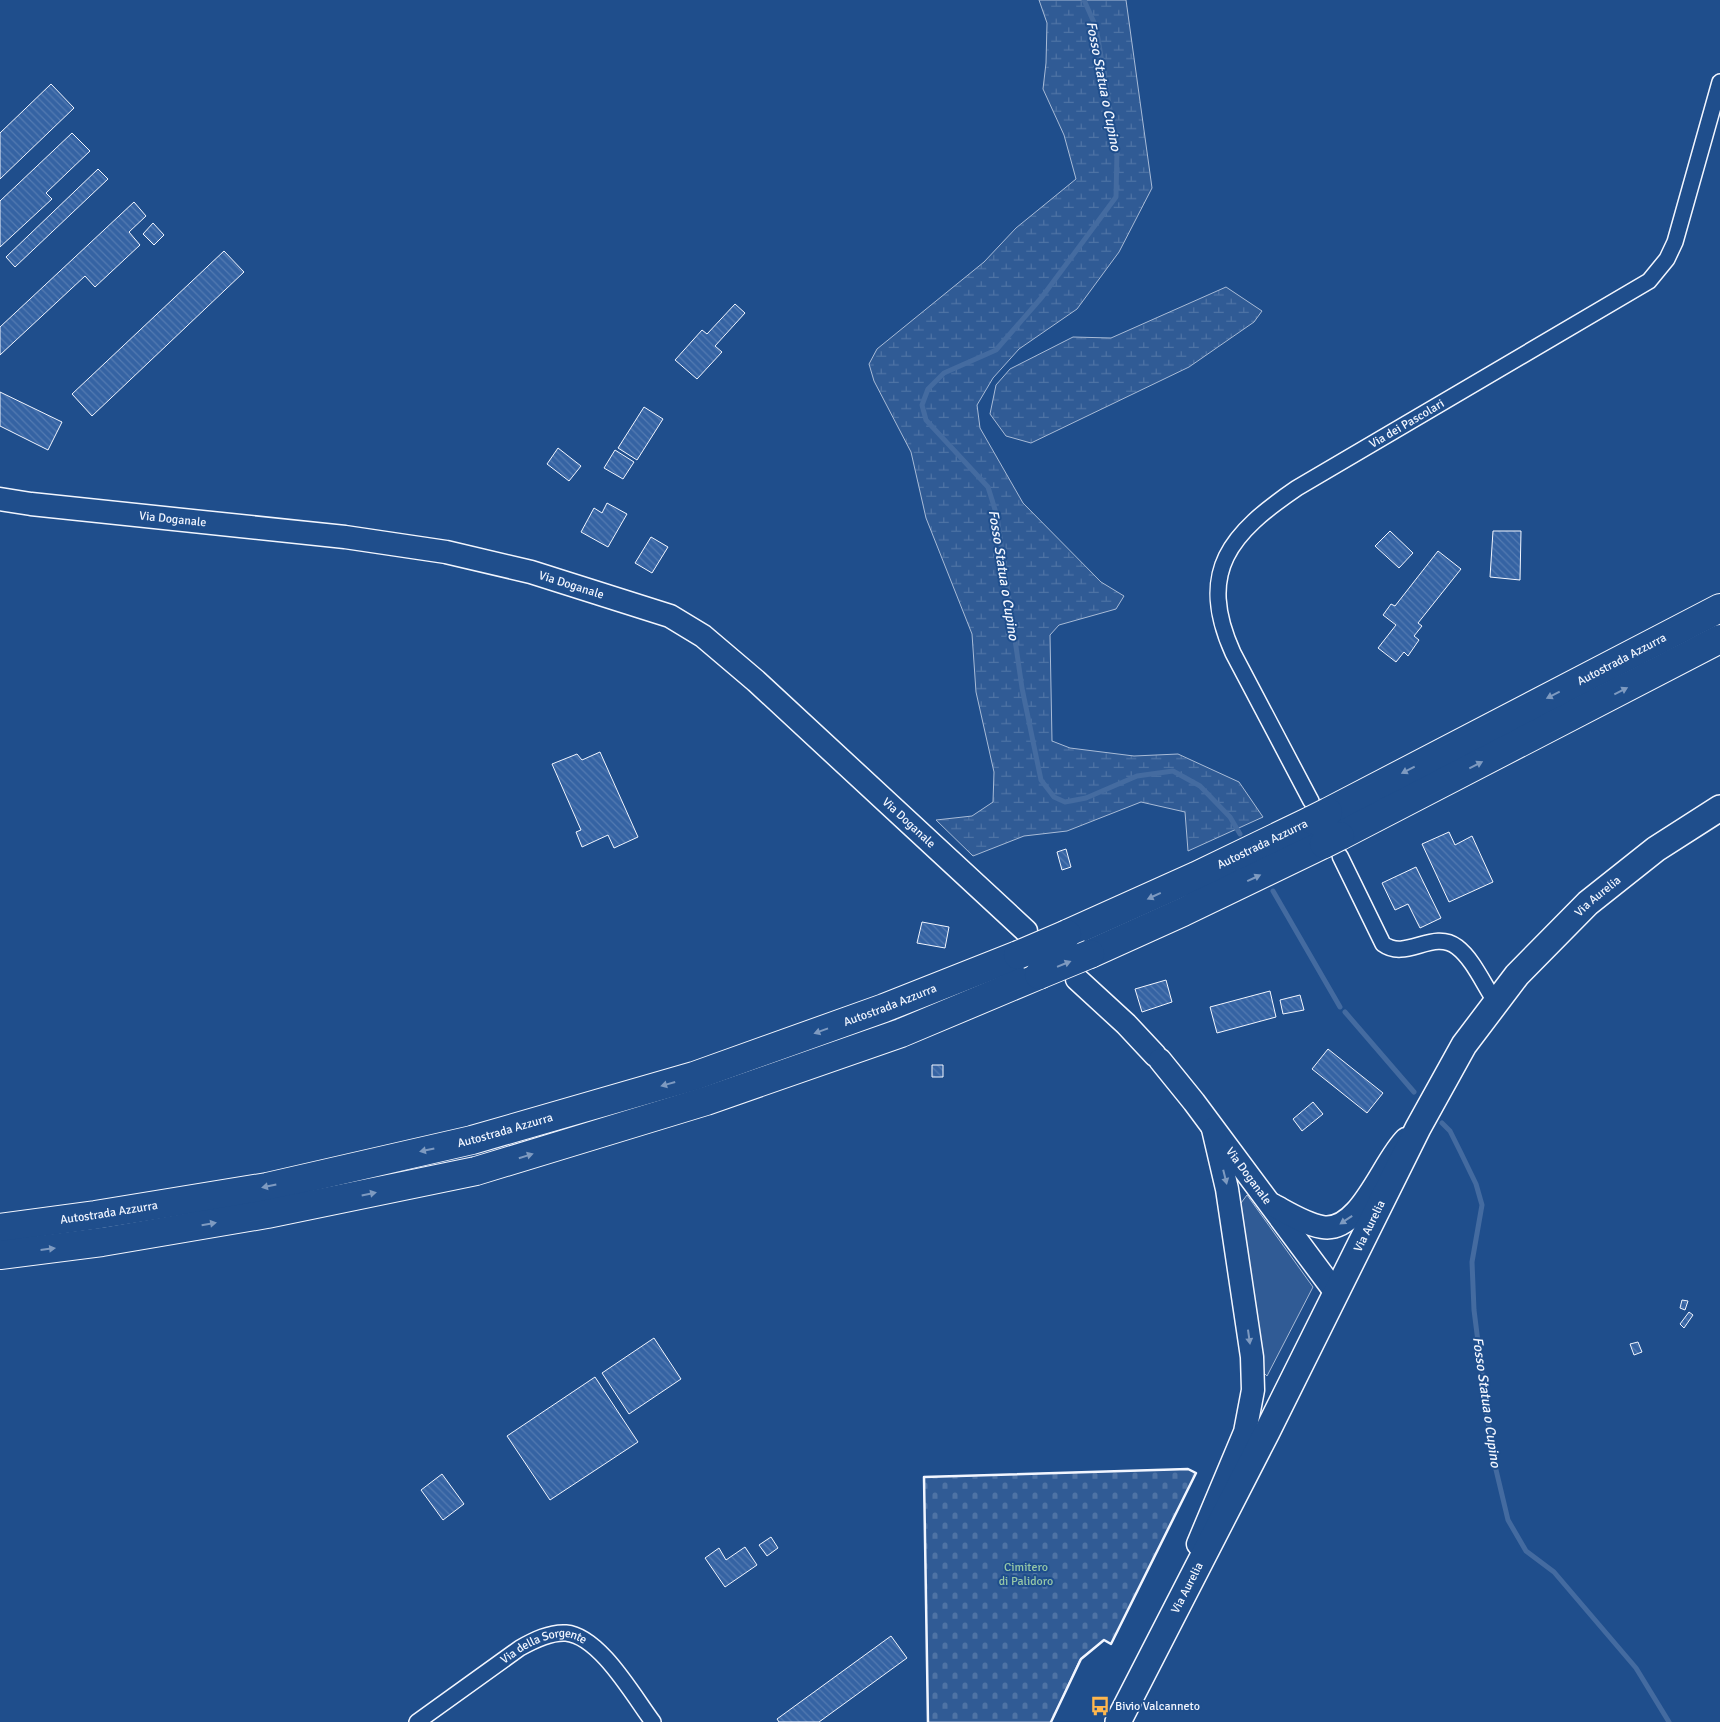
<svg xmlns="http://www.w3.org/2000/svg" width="1720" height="1722" viewBox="0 0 1720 1722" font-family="Signika,sans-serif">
<defs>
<pattern id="wetland-marsh" width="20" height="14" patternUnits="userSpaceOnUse" patternTransform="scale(1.25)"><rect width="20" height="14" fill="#305b95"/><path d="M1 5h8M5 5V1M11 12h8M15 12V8" fill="none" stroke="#4e73a5"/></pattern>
<pattern id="cemetery-stones" width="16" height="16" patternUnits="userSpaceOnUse" patternTransform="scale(1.25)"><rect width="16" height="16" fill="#305b95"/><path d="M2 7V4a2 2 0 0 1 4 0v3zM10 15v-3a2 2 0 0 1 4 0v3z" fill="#4e73a5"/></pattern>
<pattern id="building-back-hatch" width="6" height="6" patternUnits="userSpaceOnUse" patternTransform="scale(1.25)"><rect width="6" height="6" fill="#3563a3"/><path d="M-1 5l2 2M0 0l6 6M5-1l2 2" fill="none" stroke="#537ab1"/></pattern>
</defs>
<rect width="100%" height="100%" fill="#1f4e8c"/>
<path fill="#305b95" stroke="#a8bbd7" d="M 1247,1195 L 1313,1287 L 1267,1376 L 1263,1372 L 1238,1207 Z"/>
<path fill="url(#wetland-marsh)" stroke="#a8bbd7" d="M 1039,0 L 1126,0 L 1152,188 L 1119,252 L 1077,309 L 1019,349 L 993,378 L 977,405 L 980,428 L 1023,503 L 1101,582 L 1124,596 L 1116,609 L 1059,625 L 1050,635 L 1052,741 L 1070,748 L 1134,756 L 1178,754 L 1239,782 L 1263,817 L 1188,851 L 1185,812 L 1141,802 L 1067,831 L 1024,836 L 973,856 L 936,820 L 972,816 L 993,802 L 994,772 L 976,692 L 972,634 L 926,518 L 911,452 L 874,381 L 869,364 L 877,349 L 984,262 L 1016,228 L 1076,179 L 1064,135 L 1043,89 L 1046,63 L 1047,23 Z
M 1226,287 L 1262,311 L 1254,322 L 1189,367 L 1031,443 L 1006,436 L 990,414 L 996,385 L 1010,369 L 1073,337 L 1111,338 Z"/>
<path fill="url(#cemetery-stones)" stroke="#a8bbd7" d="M 1188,1469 L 1196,1473 L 1111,1644 L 1104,1640 L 1080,1659 L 1051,1722 L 928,1722 L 924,1477 Z"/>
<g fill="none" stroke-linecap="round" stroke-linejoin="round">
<path stroke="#446ba0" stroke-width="5" d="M 1084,0 L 1096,27 L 1117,151 L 1116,197 L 1042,297 L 996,350 L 944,373 L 928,389 L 922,405 L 926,420 L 988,487 L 997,516 L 1022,688 L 1041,780 L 1054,797 L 1065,802 L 1086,798 L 1137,776 L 1173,771 L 1200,786 L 1230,817 L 1240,834
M 1273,891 L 1340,1007
M 1345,1012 L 1414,1092
M 1442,1123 L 1450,1131 L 1461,1153 L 1476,1184 L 1482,1205 L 1472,1262 L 1474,1310 L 1492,1453 L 1508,1520 L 1526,1551 L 1554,1572 L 1636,1668 L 1669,1722"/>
</g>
<path fill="url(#building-back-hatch)" stroke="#f2f6ff" d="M 51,84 L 74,108 L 0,179 L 0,133 Z
M 72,133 L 90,151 L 46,193 L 52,199 L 0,247 L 0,201 Z
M 98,169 L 108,179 L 15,267 L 6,257 Z
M 134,202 L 146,216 L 129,232 L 140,245 L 95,287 L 85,276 L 0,355 L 0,327 Z
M 153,223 L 164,235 L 154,245 L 143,234 Z
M 224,251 L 244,272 L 92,416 L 72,394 Z
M 735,304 L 745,313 L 715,346 L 722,352 L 697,379 L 675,360 L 702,330 L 707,334 Z
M 0,392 L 62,422 L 48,450 L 0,426 Z
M 644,407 L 663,419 L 637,460 L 618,448 Z
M 558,448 L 581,466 L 569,481 L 547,464 Z
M 615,450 L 634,462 L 623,479 L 604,468 Z
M 607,503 L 627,514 L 608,547 L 581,532 L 594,508 L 602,513 Z
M 1390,531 L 1413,553 L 1399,568 L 1375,546 Z
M 1493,531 L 1521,531 L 1520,580 L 1490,577 Z
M 651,537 L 668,547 L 652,573 L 635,563 Z
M 1438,551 L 1461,569 L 1418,623 L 1422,626 L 1414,636 L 1419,640 L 1408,656 L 1404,652 L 1396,662 L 1378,648 L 1396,625 L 1383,615 L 1391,604 L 1395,606 Z
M 600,752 L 638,837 L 614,848 L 608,835 L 582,847 L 576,832 L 581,830 L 552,764 L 577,754 L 582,760 Z
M 1449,832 L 1455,845 L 1472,836 L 1493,882 L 1449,902 L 1422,844 Z
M 1066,849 L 1071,867 L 1062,870 L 1057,852 Z
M 1416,867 L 1441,918 L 1420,928 L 1408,904 L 1395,910 L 1382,883 Z
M 922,922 L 949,927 L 945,948 L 917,943 Z
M 1166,980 L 1172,1002 L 1142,1012 L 1135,989 Z
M 1270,991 L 1276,1017 L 1217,1033 L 1210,1007 Z
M 1300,995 L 1304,1010 L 1283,1014 L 1280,1000 Z
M 1328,1049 L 1383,1093 L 1367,1113 L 1312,1069 Z
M 932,1065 L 943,1065 L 943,1077 L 932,1077 Z
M 1313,1102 L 1323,1114 L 1302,1131 L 1293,1119 Z
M 1682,1300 L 1688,1301 L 1685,1310 L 1680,1308 Z
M 1689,1312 L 1693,1315 L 1684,1328 L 1680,1324 Z
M 654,1338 L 681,1379 L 629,1414 L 602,1373 Z
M 1638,1342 L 1642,1352 L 1634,1355 L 1630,1344 Z
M 595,1377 L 638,1442 L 550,1500 L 507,1436 Z
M 442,1474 L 464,1504 L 443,1520 L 421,1490 Z
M 771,1537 L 778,1548 L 767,1556 L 759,1545 Z
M 745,1547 L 757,1565 L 725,1587 L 705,1558 L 719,1548 L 726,1560 Z
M 891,1636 L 907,1658 L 819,1722 L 779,1722 L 777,1719 Z"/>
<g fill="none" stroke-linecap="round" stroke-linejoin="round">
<defs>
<g id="street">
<path id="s1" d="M 1311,801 L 1233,653 C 1196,571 1231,533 1297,488 L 1649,281 L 1667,259 L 1675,242 L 1720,82"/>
<path d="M 1340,856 L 1383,944 C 1406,961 1433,929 1457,947 C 1473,959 1484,985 1495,1001"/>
<path id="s2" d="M 417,1722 L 520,1648 C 534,1640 550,1632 566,1633 C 600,1636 634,1697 653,1722"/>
</g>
<g id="secondary">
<path id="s3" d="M 0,499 L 31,504 L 345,537 L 446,552 L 531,572 L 670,616 L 703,636 L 756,681 L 1026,931"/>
<path d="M 1077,979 L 1126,1024 L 1155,1055"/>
<path id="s4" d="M 1160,1060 L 1194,1102 L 1336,1293"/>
<path d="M 1273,1205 C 1288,1213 1305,1224 1322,1227 C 1360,1234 1383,1161 1406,1139"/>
<path d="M 1198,1544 L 1245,1432 L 1253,1390 L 1252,1357 L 1227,1189 L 1213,1129"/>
</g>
<g id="primary">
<path id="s5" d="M 1118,1722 L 1267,1432 L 1418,1128 L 1464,1045 L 1517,975 L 1588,903 L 1656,849 L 1720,808"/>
</g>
<g id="highway">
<path id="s6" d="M 1328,812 L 1720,608"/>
<path d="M 1340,836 L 1720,639"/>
<path id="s7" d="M 1067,934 L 1196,876 L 1312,820"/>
<path d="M 1090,954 L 1183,912 L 1324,844"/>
<path id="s8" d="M 0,1228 L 95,1215 L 267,1187 L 472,1140 L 694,1076 L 884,1008 L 1018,955"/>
<path d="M 0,1255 L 102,1242 L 267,1214 L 476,1171 L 706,1101 L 901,1033 L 1039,975"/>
</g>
</defs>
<use href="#street" stroke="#f2f6ff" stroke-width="18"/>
<use href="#secondary" stroke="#f2f6ff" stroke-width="25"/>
<use href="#primary" stroke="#f2f6ff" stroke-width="28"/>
<use href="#highway" stroke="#f2f6ff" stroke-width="30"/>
<use href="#street" stroke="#1f4e8c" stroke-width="15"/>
<use href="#secondary" stroke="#1f4e8c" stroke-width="22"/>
<use href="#primary" stroke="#1f4e8c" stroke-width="25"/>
<use href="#highway" stroke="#1f4e8c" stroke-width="28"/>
<defs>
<path id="highway-bridge" d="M 1312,820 L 1328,812
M 1324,844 L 1340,836
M 1018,955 L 1067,934
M 1039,975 L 1090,954"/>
</defs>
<use href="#highway-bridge" stroke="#f2f6ff" stroke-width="30" stroke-linecap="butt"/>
<use href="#highway-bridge" stroke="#1f4e8c" stroke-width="28"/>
<path stroke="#f2f6ff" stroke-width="2.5" d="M 928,1722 L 924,1477 L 1188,1469 L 1196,1473 L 1111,1644 L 1104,1640 L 1081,1659 L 1051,1722"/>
</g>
<defs><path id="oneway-solid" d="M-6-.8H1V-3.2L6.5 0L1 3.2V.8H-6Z" transform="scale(1.25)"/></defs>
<g fill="#7e9ac0">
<use href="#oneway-solid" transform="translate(1621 691) rotate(-27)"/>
<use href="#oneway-solid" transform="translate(1553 695) rotate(153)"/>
<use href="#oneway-solid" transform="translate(1476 765) rotate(-27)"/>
<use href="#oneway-solid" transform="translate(1408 770) rotate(153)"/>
<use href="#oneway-solid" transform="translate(1254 878) rotate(-25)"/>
<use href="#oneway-solid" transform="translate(1154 896) rotate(155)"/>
<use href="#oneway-solid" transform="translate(1064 964) rotate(-22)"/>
<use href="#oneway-solid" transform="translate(821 1031) rotate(160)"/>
<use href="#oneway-solid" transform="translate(668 1084) rotate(164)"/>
<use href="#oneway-solid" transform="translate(427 1150) rotate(168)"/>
<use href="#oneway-solid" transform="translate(526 1156) rotate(-17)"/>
<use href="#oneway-solid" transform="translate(1225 1177) rotate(76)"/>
<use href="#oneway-solid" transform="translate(269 1186) rotate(168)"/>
<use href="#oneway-solid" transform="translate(369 1194) rotate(-12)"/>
<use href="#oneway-solid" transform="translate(1346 1220) rotate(146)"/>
<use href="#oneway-solid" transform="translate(209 1224) rotate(-10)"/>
<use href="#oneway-solid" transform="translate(48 1249) rotate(-7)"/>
<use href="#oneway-solid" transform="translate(1249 1337) rotate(82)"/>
</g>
<defs>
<symbol id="bus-bare" viewBox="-9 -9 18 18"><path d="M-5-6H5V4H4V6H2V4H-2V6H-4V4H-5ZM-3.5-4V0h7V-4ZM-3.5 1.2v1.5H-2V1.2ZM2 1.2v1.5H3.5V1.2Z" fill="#ffb74d" stroke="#1f4e8c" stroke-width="2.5" paint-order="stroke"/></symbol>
</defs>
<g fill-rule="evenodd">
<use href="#bus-bare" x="1086" y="1692" width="28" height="28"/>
</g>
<g text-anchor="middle" stroke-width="4" stroke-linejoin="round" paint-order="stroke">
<g font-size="12" fill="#f2f6ff" stroke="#1f4e8c">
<text dy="4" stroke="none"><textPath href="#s1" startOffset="494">Via dei Pascolari</textPath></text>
<text dy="4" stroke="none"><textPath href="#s3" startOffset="174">Via Doganale</textPath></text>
<text dy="4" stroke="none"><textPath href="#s3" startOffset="579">Via Doganale</textPath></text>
<text dy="4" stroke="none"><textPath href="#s6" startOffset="331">Autostrada Azzurra</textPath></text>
<text dy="4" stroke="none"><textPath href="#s3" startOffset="999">Via Doganale</textPath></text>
<text dy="4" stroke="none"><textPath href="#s7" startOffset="215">Autostrada Azzurra</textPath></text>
<text dy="4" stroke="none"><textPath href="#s5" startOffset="961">Via Aurelia</textPath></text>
<text dy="4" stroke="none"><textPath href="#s8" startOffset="920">Autostrada Azzurra</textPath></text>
<text dy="4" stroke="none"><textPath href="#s8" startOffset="515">Autostrada Azzurra</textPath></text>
<text dy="4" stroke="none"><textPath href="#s4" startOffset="146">Via Doganale</textPath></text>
<text dy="4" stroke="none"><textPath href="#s8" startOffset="110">Autostrada Azzurra</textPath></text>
<text dy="4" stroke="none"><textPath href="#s5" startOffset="556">Via Aurelia</textPath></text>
<text dy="4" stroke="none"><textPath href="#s5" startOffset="151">Via Aurelia</textPath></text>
<text dy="4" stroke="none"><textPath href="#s2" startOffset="151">Via della Sorgente</textPath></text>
</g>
<g font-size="12" fill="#97c8a6" stroke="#1f4e8c">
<text x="1026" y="1571">Cimitero<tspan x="1026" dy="14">di Palidoro</tspan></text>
</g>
<g font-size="12" fill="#f2f6ff" stroke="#1f4e8c" text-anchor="start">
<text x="1115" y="1710">Bivio Valcanneto</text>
</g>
<g font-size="14" font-style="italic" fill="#f2f6ff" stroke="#1f4e8c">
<text transform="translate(1104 86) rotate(79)" y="5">Fosso Statua o Cupino</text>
<text transform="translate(1004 575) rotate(81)" y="5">Fosso Statua o Cupino</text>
<text transform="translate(1487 1402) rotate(82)" y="5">Fosso Statua o Cupino</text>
</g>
</g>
</svg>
